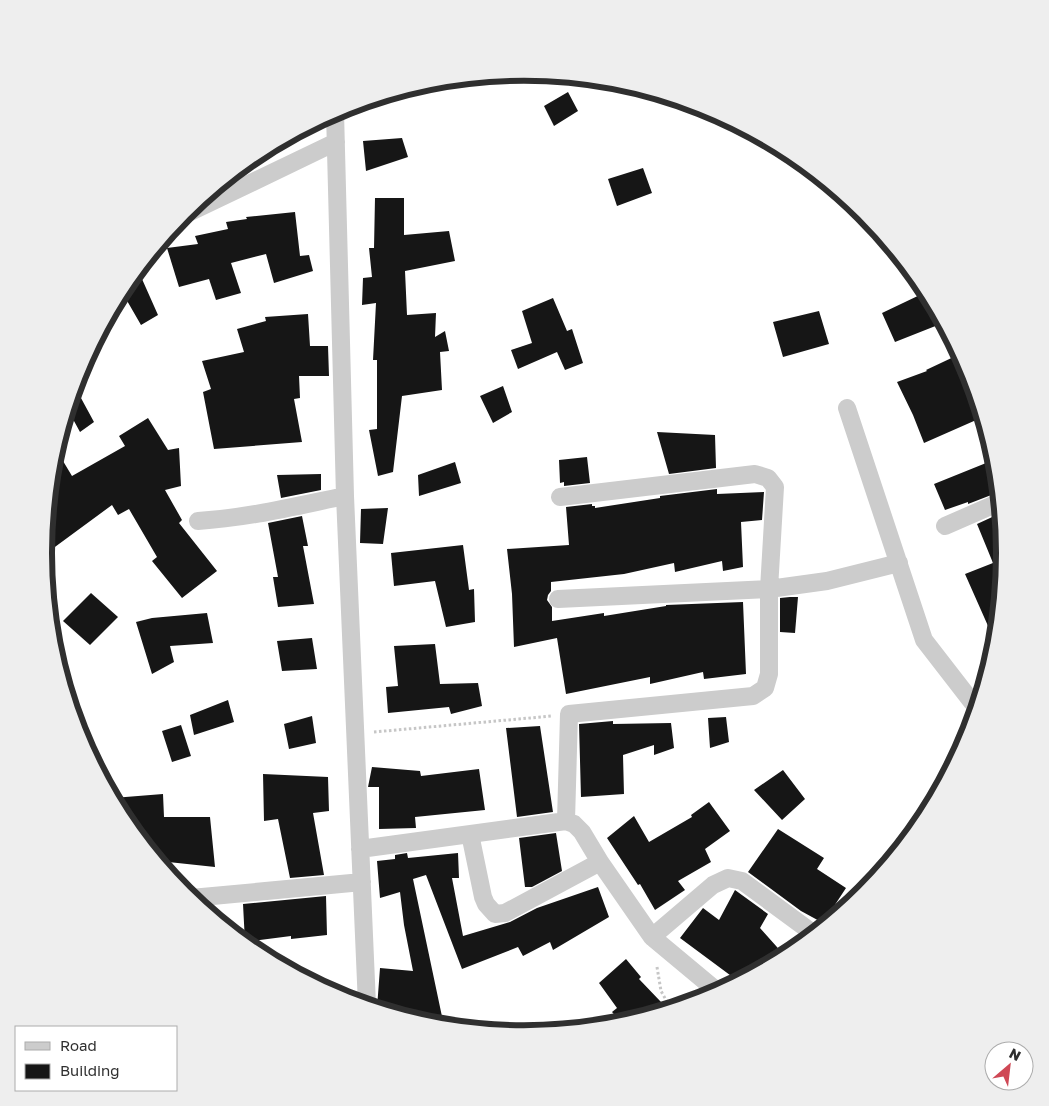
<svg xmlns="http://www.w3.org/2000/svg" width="1049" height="1106" viewBox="0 0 1049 1106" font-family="'Golos Text',sans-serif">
<rect width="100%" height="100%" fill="#fff"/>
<path fill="#161616" d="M 568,92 L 578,111 L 554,126 L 544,106 Z
M 402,138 L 408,157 L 366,171 L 363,141 Z
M 643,168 L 652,193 L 617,206 L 608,179 Z
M 375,198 L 404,198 L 404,235 L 449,231 L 455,261 L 405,271 L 407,315 L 436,313 L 435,337 L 445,331 L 449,351 L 440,352 L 442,390 L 402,396 L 393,472 L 378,476 L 369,430 L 377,429 L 377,360 L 373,360 L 376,303 L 362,305 L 363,278 L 372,277 L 369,248 L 374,248 Z
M 295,212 L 300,256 L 309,255 L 313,271 L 274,283 L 266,254 L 231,263 L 241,293 L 216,300 L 209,279 L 179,287 L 167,248 L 198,244 L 195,236 L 228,229 L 226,222 L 247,219 L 246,217 Z
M 138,270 L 158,315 L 141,325 L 122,292 Z
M 924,293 L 938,325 L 895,342 L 882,313 Z
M 553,298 L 567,331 L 572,329 L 583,363 L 565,370 L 557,352 L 518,369 L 511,350 L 532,343 L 522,311 Z
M 819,311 L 829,344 L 783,357 L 773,322 Z
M 308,314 L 310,346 L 328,346 L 329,376 L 299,376 L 300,398 L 294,399 L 302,442 L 214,449 L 203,392 L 211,389 L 202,361 L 244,352 L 237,329 L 266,321 L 265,317 Z
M 960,354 L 969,369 L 974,386 L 970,387 L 983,417 L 924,443 L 913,415 L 897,382 L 927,371 L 926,370 Z
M 503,386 L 512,412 L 493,423 L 480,396 Z
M 75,387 L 94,422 L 80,432 L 68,410 Z
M 148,418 L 168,450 L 179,448 L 181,486 L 165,490 L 182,520 L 179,523 L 217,571 L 182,598 L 152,561 L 157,557 L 129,509 L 118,515 L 112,505 L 44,555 L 52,468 L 63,461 L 72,476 L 125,446 L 119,436 Z
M 657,432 L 715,435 L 716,468 L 669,474 Z
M 587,457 L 590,483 L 564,486 L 564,482 L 560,483 L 559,460 Z
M 996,459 L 999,492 L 968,504 L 968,502 L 945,510 L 934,484 Z
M 455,462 L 461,483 L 419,496 L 418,475 Z
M 321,474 L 321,490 L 281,498 L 277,475 Z
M 717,489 L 717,494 L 764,492 L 762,520 L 741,522 L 743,567 L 723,571 L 722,561 L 675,572 L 674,563 L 624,574 L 551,582 L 551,591 L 548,595 L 547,600 L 552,607 L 552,621 L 604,613 L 604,616 L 666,606 L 666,605 L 743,602 L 746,674 L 704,679 L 703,672 L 650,684 L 650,677 L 566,694 L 557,638 L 514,647 L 512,594 L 507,549 L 569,545 L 566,507 L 592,504 L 592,506 L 595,506 L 595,508 L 660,498 L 660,496 Z
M 388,508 L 383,544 L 360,543 L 361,509 Z
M 1001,513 L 1005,553 L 996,644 L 965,574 L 993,563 L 977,524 Z
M 302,516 L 308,546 L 303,546 L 314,604 L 278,607 L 273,577 L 278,577 L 268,523 Z
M 463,545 L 469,590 L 474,589 L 475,622 L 446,627 L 435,581 L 394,586 L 391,553 Z
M 91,593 L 118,617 L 90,645 L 63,621 Z
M 790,597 L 798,597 L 795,633 L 780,632 L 780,598 Z
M 207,613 L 213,643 L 170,646 L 174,662 L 152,674 L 136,622 L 152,618 Z
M 312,638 L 317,669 L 282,671 L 277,641 Z
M 435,644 L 440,684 L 478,683 L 482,706 L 451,714 L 449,707 L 388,713 L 386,687 L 398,686 L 394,646 Z
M 228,700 L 234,722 L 194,735 L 190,715 Z
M 312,716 L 316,743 L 289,749 L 284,724 Z
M 726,717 L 729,742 L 710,748 L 708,718 Z
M 613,721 L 613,724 L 671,723 L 674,748 L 654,755 L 654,745 L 623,755 L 624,794 L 581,797 L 579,724 Z
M 181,725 L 191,756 L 172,762 L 162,731 Z
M 540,726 L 553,812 L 517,817 L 506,728 Z
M 372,767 L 420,771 L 421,776 L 479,769 L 485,810 L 415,817 L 416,828 L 379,829 L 379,787 L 368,787 Z
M 783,770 L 805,799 L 782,820 L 754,790 Z
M 263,774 L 328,777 L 329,811 L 313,813 L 324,875 L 290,878 L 278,819 L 264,821 Z
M 163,794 L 164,817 L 210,817 L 215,867 L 159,861 L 125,820 L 113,798 Z
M 709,802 L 730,831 L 705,849 L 711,862 L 678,881 L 685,890 L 655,910 L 640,884 L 638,885 L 607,838 L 634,816 L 649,842 L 692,817 L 691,815 Z
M 778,829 L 824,858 L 817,869 L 846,888 L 823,923 L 801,911 L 748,872 Z
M 556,833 L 562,871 L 532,887 L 525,887 L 519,838 Z
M 407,853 L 408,858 L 458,853 L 459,878 L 452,878 L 463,936 L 510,922 L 537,908 L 598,887 L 609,917 L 553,950 L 550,942 L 523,956 L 518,947 L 462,969 L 426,875 L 413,879 L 444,1026 L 430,1024 L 377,1008 L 380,968 L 413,971 L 404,925 L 400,892 L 380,898 L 377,861 L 395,859 L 395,855 Z
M 735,890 L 768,914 L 760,928 L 785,956 L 738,981 L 680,938 L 703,908 L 719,920 Z
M 326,896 L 327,935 L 291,939 L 291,936 L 245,942 L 243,904 Z
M 626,959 L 641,977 L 639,979 L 661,1002 L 637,1019 L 622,1023 L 612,1012 L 617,1008 L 599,983 Z"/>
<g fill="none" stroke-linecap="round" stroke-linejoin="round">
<path stroke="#c6c6c6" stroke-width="3" stroke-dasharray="2.5 2.5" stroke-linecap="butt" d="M 374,732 L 552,716
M 657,967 L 661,991 L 671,1009"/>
<path stroke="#ccc" stroke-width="18" d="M 335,112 L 345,496 L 367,1005
M 182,216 L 336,142
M 847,408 L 924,640 L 972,702
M 560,497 L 755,474 L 768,478 L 775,487 L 769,589 L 769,674 L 765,688 L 753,696 L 569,714 L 566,821
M 198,521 C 248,518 296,506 345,496
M 945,526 L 1000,502
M 558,599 L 769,589 L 827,581 L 899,563
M 470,834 L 483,897 L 486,904 L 495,914 L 505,913 L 600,862
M 360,849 L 566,821 L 574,824 L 582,832 L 600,862 L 652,937 L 713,885 L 728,878 L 742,881 L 814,934
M 191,898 L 362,882
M 652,937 L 718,992"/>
</g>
<path d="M0 0H1049V1106H0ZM52 553a472 472 0 1 1 944 0a472 472 0 1 1-944 0Z" fill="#eee" fill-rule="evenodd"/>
<path fill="none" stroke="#2f2f2f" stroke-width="6" d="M52 553a472 472 0 1 1 944 0a472 472 0 1 1-944 0Z"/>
<rect x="15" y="1026" width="162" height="65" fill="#ffffff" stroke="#acacac"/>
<rect x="25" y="1042" width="25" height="8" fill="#cccccc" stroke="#acacac"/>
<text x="60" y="1051" font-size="15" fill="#2f2f2f">Road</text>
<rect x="25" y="1064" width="25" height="15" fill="#161616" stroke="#acacac"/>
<text x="60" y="1076" font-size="15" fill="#2f2f2f">Building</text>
<g transform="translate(1009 1066) rotate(28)"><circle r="24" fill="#ffffff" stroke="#acacac"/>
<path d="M0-4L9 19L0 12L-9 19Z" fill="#cf4855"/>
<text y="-8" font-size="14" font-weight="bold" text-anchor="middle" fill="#2f2f2f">N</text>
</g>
</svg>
